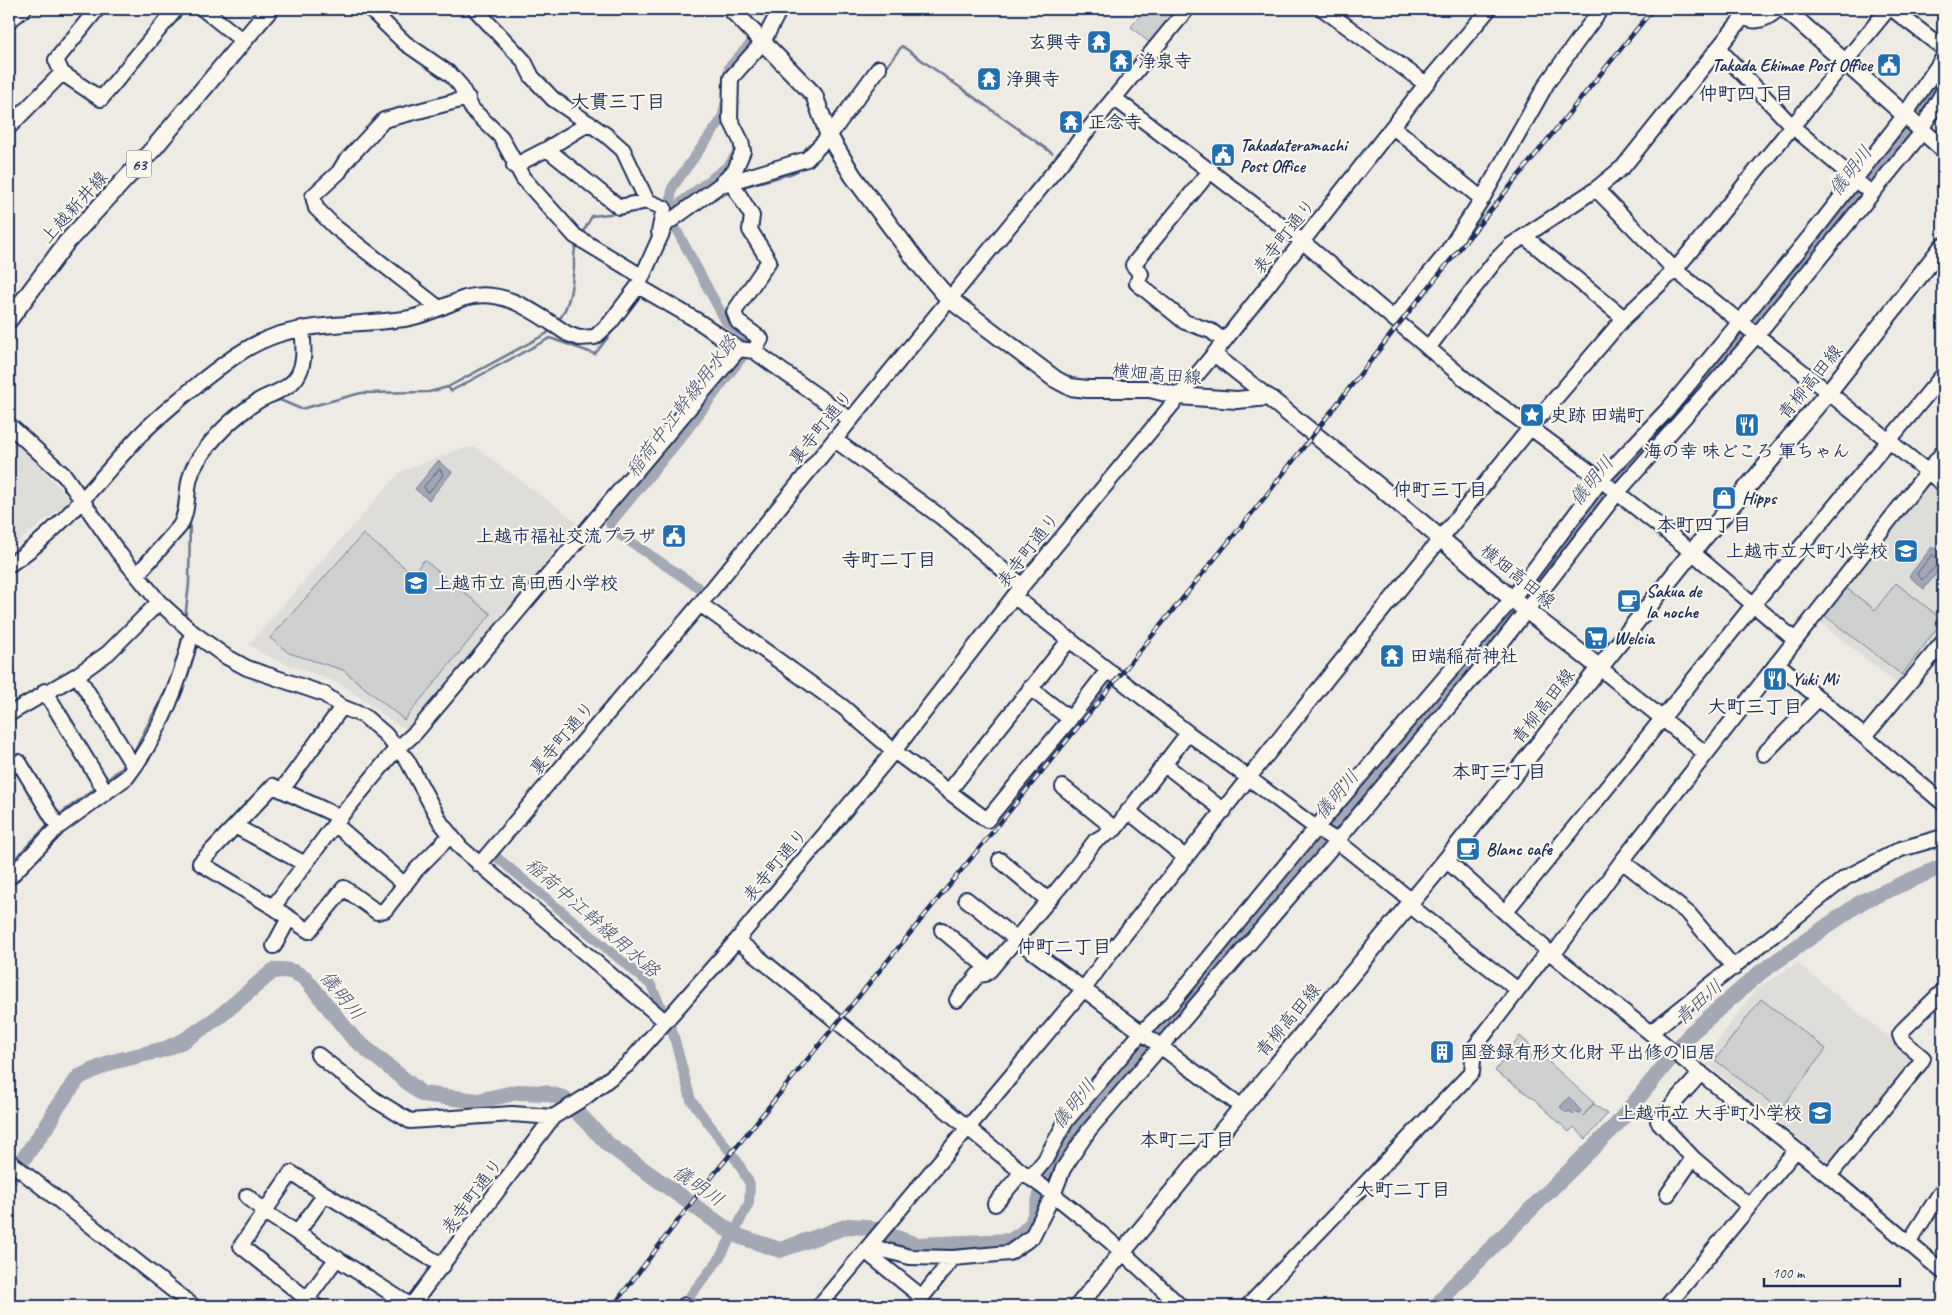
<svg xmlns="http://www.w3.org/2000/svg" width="1952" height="1315" viewBox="0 0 1952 1315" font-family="Caveat,'Klee One',sans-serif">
<rect width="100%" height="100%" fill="#eeebe4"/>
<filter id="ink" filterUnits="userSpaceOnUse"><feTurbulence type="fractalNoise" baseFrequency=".02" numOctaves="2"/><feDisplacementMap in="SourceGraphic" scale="10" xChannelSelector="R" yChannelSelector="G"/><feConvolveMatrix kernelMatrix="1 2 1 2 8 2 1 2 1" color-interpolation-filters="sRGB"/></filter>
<g filter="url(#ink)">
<path fill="#deddda" d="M 9,438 L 30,456 L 71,500 L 9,549 Z
M 475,447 L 577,522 L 416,732 L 396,724 L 341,684 L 266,656 L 249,644 L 400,472 L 456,450 Z
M 1929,473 L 1943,484 L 1943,636 L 1902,688 L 1816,619 Z
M 1797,963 L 1915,1058 L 1831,1165 L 1703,1061 L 1755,990 Z"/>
<path fill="#cecfcf" stroke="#747f96" d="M 1145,9 L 1181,9 L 1152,45 L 1131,27 Z
M 363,534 L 413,574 L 424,560 L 491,614 L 404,720 L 343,670 L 289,653 L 270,638 Z
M 1896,583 L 1943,620 L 1902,675 L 1824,615 L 1845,587 L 1875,610 Z
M 1761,999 L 1826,1049 L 1780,1110 L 1715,1060 Z
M 1520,1036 L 1594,1103 L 1583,1116 L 1594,1104 L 1607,1114 L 1586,1139 L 1574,1127 L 1569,1132 L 1534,1099 L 1495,1071 Z"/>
<path fill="#a3a8b4" stroke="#6d7892" d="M 438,461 L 452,472 L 429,500 L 415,489 Z
M 1932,547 L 1943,556 L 1943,565 L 1924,589 L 1909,576 Z
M 1569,1097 L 1581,1111 L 1579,1114 L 1575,1112 L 1573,1114 L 1569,1111 L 1567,1113 L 1560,1107 Z"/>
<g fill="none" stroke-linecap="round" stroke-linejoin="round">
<path stroke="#515f80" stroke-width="1" d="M 440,469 L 443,475 L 430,491 L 427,492 L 424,487 Z
M 1932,555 L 1939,559 L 1940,562 L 1922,580 L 1917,574 Z"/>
<path stroke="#6d7892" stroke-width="2.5" d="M 884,70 L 902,46 L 1052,153
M 739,188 L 790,174 L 810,165
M 710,201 L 732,191
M 668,207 L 675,207
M 631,211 L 650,209
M 687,217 L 699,208
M 582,234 L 592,216 L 618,213
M 558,321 C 570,307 572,285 574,267 C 574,258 573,251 577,243
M 448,387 L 546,334 L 551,329
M 267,404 L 280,400 L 301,409 L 361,393 L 429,392 L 448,387 L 451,391 L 550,338 L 595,354 L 642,293
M 197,476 L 208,457
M 185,619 L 189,584 L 190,520
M 179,654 L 183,632
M 132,755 L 171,680
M 106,781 L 126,764
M 57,816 L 97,787
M 9,865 L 49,823"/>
<path stroke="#a3a8b4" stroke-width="10" d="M 727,84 L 729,67 L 760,33
M 675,207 L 729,165 L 737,153
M 699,588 L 613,530 L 610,524 L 685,433 L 746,352 L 752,341 L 726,322 L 669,216 L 672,188 L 722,119 L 726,101
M 494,855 L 651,985 L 663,1011
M 671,1026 L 691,1100 L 737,1161 L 750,1184 L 749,1203 L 737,1227 L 719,1259 L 690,1296 L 690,1306"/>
<path stroke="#a3a8b4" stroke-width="16" d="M 9,1179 L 51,1120 L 55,1110 L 79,1077 L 112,1062 L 165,1049 L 185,1040 L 220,1016 L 273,971 L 284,970 L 294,972 L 305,978 L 353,1038 L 422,1094 L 478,1101 L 518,1092 L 545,1093 L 563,1098 L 609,1145 L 735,1235 L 780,1250 L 848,1226 L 865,1227 L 917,1245 L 1011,1241 L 1023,1233 L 1032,1224 L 1050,1167 L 1082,1121 L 1185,1007 L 1498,631 L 1613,483 L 1737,348 L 1916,118 L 1943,74
M 1437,1306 L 1451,1288 L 1617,1124 L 1691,1033 L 1761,972 L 1863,901 L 1943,866"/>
<defs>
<path id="minor" d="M 203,9 L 243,41
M 370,9 L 405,43 L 450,74 L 460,85 L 472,109 L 501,137 L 523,178 L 575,236 L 641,276
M 475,9 L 524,61 L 532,77 L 553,99 L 606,135 L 623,150 L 647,201 L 619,207 L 547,149
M 1323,9 L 1426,84
M 1738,9 C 1748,27 1766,21 1778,9
M 1892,9 L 1943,48
M 9,21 L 24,9
M 1718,48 L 1793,127 L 1871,193
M 62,73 L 101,99 L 176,9
M 1114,98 L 1303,242 L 1466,380 L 1601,480 L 1692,552 L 1795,640
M 9,127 L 62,73 L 56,60 L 97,9
M 1393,127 L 1482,199
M 1921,130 L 1943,92
M 514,166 L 547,149 L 589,123
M 1211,170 L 1133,265 L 1141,274 L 1137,283 L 1185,322 L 1211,331 L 1224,341
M 731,182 L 752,216 L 750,230 L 769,261 L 734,312 L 738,322 L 761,339 L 754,351
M 721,185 L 807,159 L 829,136 L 879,68
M 1596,189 L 1675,270 L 1943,484
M 647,201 L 664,208 L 659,232
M 1525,237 L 1624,318
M 638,286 L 698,321 L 739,349 L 754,351 L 851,420
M 439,308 L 335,227 L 316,208 L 313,196 L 339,172 L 345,162 L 384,120 L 468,98
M 1393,318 L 1445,255 L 1482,199 L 1547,83 L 1601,9
M 1428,348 L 1495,261 L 1511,245 L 1596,189 L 1623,167 L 1744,16
M 1214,354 L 1268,397
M 9,425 L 65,476 L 118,552 L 159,602 L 192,632 L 225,656 L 247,668 L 324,694 L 342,707 L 364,716 L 385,734 L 407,760 L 441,823 L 461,848 L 665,1021
M 835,440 L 941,517 L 1022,586
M 9,565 C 61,531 98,480 140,435 C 160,415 181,398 203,380 C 226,362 249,344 277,335 C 318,322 362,325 404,319 C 426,316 445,305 465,298 C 504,286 538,315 568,334 L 579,338 L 595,337 L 610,323 L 638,286 L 666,224 L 720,185 L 735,170 L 743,151 L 741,141 L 730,119 L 731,78 L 763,42 L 780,9
M 137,575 L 180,526 C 192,504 182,484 198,460 C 213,437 235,416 258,401 C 268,395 280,392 289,385 C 307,372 304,347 302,328
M 1015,597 L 1188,733 L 1316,828 L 1337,841 L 1412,901
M 700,604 L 843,707 L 894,751 L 987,820 L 1070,719 L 1030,688
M 1777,663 L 1943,803
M 1600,668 L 1706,754
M 77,675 L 134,767
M 45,691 L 106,792
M 9,714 L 77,675 L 108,653 L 159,602
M 1070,719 L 1108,670
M 1865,736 L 1943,642
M 1764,754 L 1819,698
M 1164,764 L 1224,811
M 9,768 L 19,762 L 58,827
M 1063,787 L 1115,829
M 282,790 L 342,707
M 949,791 L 1070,639
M 1128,811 L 1186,858
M 335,824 L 405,885
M 235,826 L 305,864
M 450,836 L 416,870 L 385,910 L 377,912 L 344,888 L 309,931 L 273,907 L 340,817 L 392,754 L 416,732 L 739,349
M 1000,860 L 1048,900
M 1446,860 L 1548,951 L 1829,1176 L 1943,1272
M 1622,861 L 1689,914 L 1734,968
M 479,865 L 700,604 L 1187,9
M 9,878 L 58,827 L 127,777 C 160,734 180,683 192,632
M 966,899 L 1016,939 L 1242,1107
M 1409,905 L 1518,990
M 273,907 L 200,863 L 273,786 L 340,817
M 1505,912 L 1601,795 L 1753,605 L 1943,375
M 942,930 L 990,970
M 737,940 L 1022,1172 C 1079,1211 1130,1258 1180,1306
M 274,946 L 289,918
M 1553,955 L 1622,861 L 1943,452
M 957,1000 L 978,975 L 985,974 L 990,970 L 1069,876 L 1095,841 L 1115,829 L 1188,733
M 1650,1033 L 1845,878 L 1901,849 L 1943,837
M 318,1055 L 375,1100 L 410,1121 L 512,1114 L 553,1117
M 1701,1073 L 1658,1121 L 1693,1158 L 1748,1205
M 9,1161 L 193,1306
M 1829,1176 L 1921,1062 L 1923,1058 L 1902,1040 L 1900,1035 L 1904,1029 L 1943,991
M 1030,1178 L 1045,1160 L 1066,1121 L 1141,1033 L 1172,1003 L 1316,828 L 1512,599 L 1601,480 L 1670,407 L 1821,223 L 1904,116 L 1943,58
M 1668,1194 L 1693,1158
M 247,1196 L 266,1213 L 411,1306
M 995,1204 L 1022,1172
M 298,1232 L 325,1194
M 1909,1242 L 1943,1189
M 869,1246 L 910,1257 L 953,1258 L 1009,1253 L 1032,1237 L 1053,1195 L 1063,1169 L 1089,1130 L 1337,841 L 1492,655 L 1617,493 L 1756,336 L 1923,131
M 865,1251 L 922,1297
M 307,1299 L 241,1246 L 291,1173 L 443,1266
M 685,1305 L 685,1306
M 316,1306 L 307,1299 L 337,1258
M 411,1306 L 553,1117 L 584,1098 L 627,1065 L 737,940 L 894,751 L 1022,586 L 1214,354 L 1426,84 L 1489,9
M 819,1306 L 1083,990 L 1110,953 L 1330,675 L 1531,427 L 1624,318 L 1675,270 L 1888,9
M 915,1306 L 953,1258
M 1248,1306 L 1472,1072 L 1474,1048 L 1548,951
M 1667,1306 L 1796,1150"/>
<path id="major" d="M 731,9 L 814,95 L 829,136 L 853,176 L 918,263 L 948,298 L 1055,379 L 1070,387 L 1087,389 L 1150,389 L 1178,396 L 1237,400 L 1268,397 L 1381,488 L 1512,599 L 1600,668
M 1785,9 L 1943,149
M 9,320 L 66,243 L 154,148 L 270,9
M 1078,1306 L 1446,860 L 1692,552 L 1827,394 L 1943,246"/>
</defs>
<use href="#minor" stroke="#1b2f5e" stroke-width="18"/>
<use href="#major" stroke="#1b2f5e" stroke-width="20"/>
<use href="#minor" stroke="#fbf7ec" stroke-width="14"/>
<use href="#major" stroke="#fbf7ec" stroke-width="16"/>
<defs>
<path id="rail" d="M 613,1306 L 702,1189 L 1265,497 L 1399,324 L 1653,9"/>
</defs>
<use href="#rail" stroke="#1b2f5e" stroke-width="4.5"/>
<use href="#rail" stroke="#fbf7ec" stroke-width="2.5" stroke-dasharray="8" stroke-linecap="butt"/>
</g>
</g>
<defs>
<symbol id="temple-square" viewBox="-11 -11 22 22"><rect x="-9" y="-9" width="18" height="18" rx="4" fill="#1f6fb2" stroke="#fbf7ec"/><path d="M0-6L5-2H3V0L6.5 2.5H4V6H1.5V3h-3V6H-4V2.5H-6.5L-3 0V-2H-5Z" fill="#fff"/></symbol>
<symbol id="civic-square" viewBox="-11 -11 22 22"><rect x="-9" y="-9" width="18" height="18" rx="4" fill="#1f6fb2" stroke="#fbf7ec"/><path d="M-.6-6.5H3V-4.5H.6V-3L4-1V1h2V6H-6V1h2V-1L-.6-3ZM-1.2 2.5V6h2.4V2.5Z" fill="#fff"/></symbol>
<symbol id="sight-square" viewBox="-11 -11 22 22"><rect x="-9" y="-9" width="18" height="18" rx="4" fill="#1f6fb2" stroke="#fbf7ec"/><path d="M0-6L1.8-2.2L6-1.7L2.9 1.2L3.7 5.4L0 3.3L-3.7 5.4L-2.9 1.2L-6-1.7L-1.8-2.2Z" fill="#fff"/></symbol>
<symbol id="restaurant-square" viewBox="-11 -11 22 22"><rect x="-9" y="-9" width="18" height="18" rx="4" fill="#1f6fb2" stroke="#fbf7ec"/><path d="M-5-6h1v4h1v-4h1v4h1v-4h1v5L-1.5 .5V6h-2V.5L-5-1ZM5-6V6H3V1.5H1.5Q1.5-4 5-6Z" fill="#fff"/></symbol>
<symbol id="shop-square" viewBox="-11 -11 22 22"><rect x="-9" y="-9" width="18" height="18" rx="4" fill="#1f6fb2" stroke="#fbf7ec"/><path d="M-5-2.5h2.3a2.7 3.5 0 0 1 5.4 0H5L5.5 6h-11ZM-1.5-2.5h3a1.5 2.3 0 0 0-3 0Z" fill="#fff"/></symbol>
<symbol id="school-square" viewBox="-11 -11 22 22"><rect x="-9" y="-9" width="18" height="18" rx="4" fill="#1f6fb2" stroke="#fbf7ec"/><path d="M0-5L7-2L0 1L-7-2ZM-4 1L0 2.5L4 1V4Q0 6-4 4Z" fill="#fff"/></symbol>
<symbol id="cafe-square" viewBox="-11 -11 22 22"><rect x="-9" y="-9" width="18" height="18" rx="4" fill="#1f6fb2" stroke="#fbf7ec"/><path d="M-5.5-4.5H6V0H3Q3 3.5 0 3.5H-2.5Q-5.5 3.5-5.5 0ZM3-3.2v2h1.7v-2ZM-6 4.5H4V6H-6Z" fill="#fff"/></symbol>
<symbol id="supermarket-square" viewBox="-11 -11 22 22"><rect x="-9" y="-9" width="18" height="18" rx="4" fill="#1f6fb2" stroke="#fbf7ec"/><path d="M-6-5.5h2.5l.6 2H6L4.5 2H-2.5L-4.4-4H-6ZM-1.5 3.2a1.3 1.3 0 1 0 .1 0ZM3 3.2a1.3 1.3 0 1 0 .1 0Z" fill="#fff"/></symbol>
<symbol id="building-square" viewBox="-11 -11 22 22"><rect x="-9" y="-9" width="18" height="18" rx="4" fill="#1f6fb2" stroke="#fbf7ec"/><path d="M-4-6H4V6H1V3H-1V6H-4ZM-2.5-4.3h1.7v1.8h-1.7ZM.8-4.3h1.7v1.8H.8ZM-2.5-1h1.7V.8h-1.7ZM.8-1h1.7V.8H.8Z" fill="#fff"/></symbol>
</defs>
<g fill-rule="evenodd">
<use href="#temple-square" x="1085" y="28" width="28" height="28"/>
<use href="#temple-square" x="1107" y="47" width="28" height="28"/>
<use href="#civic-square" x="1875" y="51" width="28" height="28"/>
<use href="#temple-square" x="975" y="65" width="28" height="28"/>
<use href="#temple-square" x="1057" y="108" width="28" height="28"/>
<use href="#civic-square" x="1209" y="141" width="28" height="28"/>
<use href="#sight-square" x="1518" y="401" width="28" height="28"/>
<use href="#restaurant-square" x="1733" y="411" width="28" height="28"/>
<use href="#shop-square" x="1710" y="484" width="28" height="28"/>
<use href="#civic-square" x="660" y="522" width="28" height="28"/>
<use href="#school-square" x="1892" y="537" width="28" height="28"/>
<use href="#school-square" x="402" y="569" width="28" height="28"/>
<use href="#cafe-square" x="1615" y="587" width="28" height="28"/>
<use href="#supermarket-square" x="1582" y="624" width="28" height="28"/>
<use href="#temple-square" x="1378" y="642" width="28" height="28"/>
<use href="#restaurant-square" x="1761" y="665" width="28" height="28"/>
<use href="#cafe-square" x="1454" y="835" width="28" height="28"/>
<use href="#building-square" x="1428" y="1038" width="28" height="28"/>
<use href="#school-square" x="1806" y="1099" width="28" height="28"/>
</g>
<g text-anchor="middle" stroke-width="4.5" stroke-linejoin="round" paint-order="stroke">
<rect fill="#fbf7ec" stroke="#5e6b89" stroke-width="1" x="126.5" y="150.5" width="25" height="27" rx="4"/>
<g font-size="16" font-weight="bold" fill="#1b2f5e">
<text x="139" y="170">63</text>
</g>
<g font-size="18" font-weight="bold" fill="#1b2f5e" stroke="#fbf7ec" text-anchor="start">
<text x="1082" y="48" text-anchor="end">玄興寺</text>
<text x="1138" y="67">浄泉寺</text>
<text x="1872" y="71" text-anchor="end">Takada Ekimae Post Office</text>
<text x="1006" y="85">浄興寺</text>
<text x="1088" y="128">正念寺</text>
<text x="1240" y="151">Takadateramachi<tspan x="1240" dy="21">Post Office</tspan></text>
<text x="1550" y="421">史跡 田端町</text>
<text x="1747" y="457" text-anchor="middle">海の幸 味どころ 軍ちゃん</text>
<text x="1742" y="504">Hipps</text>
<text x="656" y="542" text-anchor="end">上越市福祉交流プラザ</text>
<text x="1888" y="557" text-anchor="end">上越市立大町小学校</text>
<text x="434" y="589">上越市立 高田西小学校</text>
<text x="1646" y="597">Sakua de<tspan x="1646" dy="21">la noche</tspan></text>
<text x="1614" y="644">Welcia</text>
<text x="1410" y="662">田端稲荷神社</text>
<text x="1792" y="685">Yuki Mi</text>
<text x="1486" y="855">Blanc cafe</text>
<text x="1460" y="1058">国登録有形文化財 平出修の旧居</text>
<text x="1802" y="1119" text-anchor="end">上越市立 大手町小学校</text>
</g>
<g font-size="18" fill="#1b2f5e" stroke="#fbf7ec">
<text transform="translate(74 207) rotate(-48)" y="6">上越新井線</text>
<text transform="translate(1284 236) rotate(-52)" y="6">表寺町通り</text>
<text transform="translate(1157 374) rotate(5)" y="6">横畑高田線</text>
<text transform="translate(1810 382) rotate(-51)" y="6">青柳高田線</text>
<text transform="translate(821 427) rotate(-51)" y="6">裏寺町通り</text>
<text transform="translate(1028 550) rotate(-52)" y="6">表寺町通り</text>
<text transform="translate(1518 576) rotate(39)" y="6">横畑高田線</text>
<text transform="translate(1543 706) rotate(-52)" y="6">青柳高田線</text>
<text transform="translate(562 738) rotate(-50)" y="6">裏寺町通り</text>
<text transform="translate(775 865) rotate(-50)" y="6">表寺町通り</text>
<text transform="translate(1288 1020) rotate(-50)" y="6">青柳高田線</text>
<text transform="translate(472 1196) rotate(-53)" y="6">表寺町通り</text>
</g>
<g font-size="19" font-weight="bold" fill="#1b2f5e" stroke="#fbf7ec">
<text x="1746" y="100">仲町四丁目</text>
<text x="618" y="108">大貫三丁目</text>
<text x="1440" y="496">仲町三丁目</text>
<text x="1704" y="531">本町四丁目</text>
<text x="889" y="566">寺町二丁目</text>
<text x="1755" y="713">大町三丁目</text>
<text x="1499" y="778">本町三丁目</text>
<text x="1064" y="953">仲町二丁目</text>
<text x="1187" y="1146">本町二丁目</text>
<text x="1403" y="1196">大町二丁目</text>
</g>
<g font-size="19" font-style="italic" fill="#445378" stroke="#fbf7ec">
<text transform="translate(1850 170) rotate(-52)" y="7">儀明川</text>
<text transform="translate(681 406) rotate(-53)" y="7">稲荷中江幹線用水路</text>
<text transform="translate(1591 480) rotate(-51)" y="7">儀明川</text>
<text transform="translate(1336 794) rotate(-50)" y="7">儀明川</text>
<text transform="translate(593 917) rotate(41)" y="7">稲荷中江幹線用水路</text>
<text transform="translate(343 995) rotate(51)" y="7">儀明川</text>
<text transform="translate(1698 1002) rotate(-42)" y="7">青田川</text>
<text transform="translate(1073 1103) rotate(-51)" y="7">儀明川</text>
<text transform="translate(699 1185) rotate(35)" y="7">儀明川</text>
</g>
</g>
<rect width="1952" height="1315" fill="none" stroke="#fbf7ec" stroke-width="30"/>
<rect x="15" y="15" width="1922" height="1285" fill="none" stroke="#1b2f5e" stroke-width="2" filter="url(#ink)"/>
<path d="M1764 1278v8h136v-8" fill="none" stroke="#1b2f5e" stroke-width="2.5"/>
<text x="1772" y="1278" font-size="15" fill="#1b2f5e" stroke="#fbf7ec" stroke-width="4" paint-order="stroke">100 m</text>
</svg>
